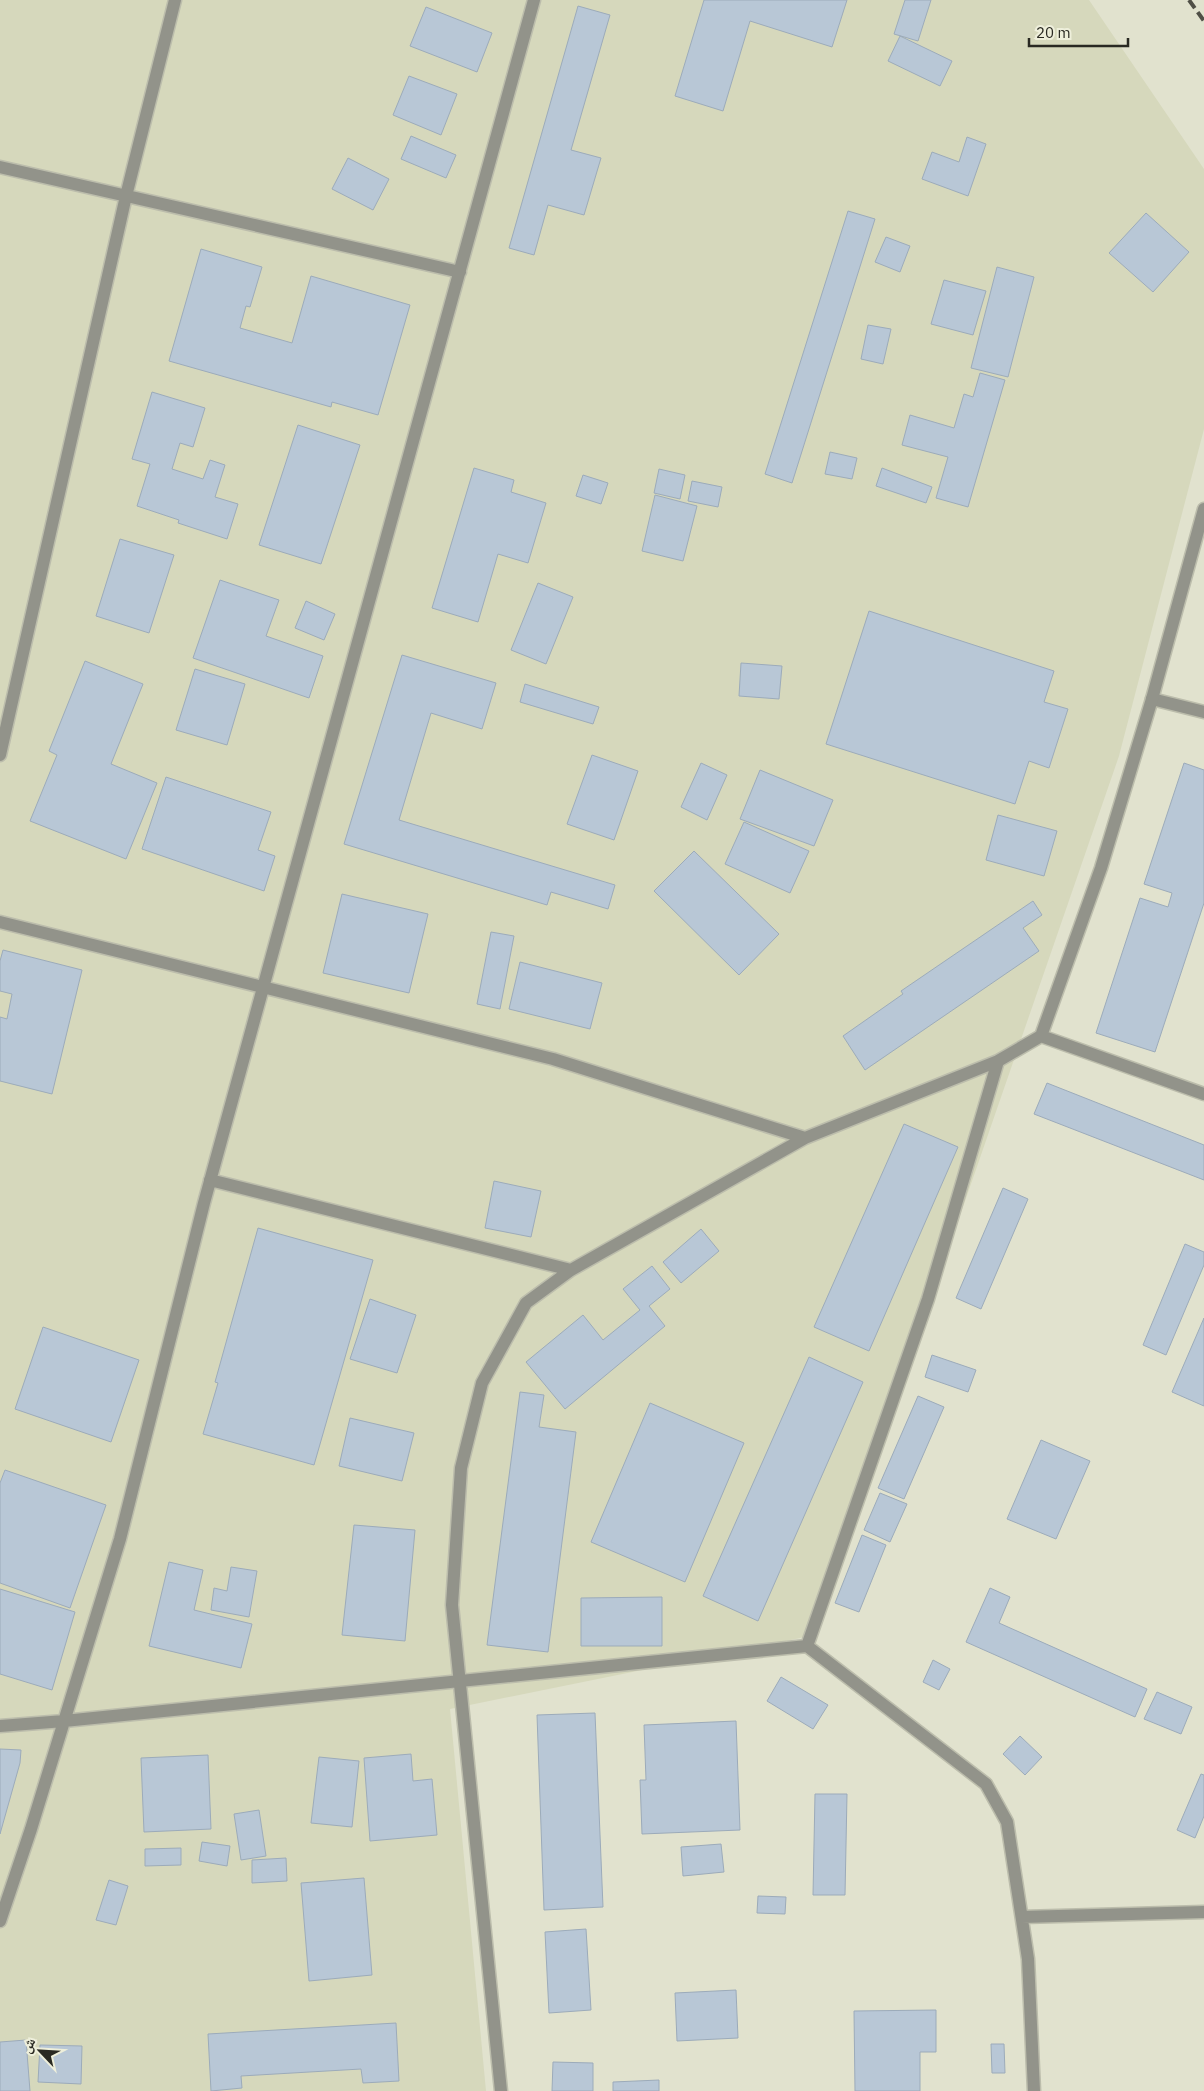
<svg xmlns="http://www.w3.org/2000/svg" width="1204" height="2091" viewBox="0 0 1204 2091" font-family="'IBM Plex Sans','Noto Naskh Arabic',sans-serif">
<rect width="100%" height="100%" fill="#e1e2ce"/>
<path fill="#d6d8bc" d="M 0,0 L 1089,0 L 1204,169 L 1204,429 L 1119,756 L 815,1635 L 450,1709 L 486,2091 L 0,2091 Z"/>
<path fill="#b8c7d6" stroke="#9cabba" d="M 704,0 L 847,0 L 832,47 L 750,21 L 723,111 L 675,96 Z
M 905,0 L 931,0 L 918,41 L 894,34 Z
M 578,6 L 610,15 L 571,150 L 601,158 L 584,215 L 548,205 L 534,255 L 509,248 Z
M 426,7 L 492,33 L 477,72 L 410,46 Z
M 900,36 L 952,61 L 940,86 L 888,61 Z
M 409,76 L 457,94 L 441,135 L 393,115 Z
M 411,136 L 456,155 L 446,178 L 401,159 Z
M 967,137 L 986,144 L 968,196 L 922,179 L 932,152 L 959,162 Z
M 348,158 L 389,179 L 373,210 L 332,189 Z
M 848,211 L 875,219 L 792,483 L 765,474 Z
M 1146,213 L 1189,252 L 1153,292 L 1109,253 Z
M 886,237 L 910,246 L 900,272 L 875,262 Z
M 201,249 L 262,267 L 250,307 L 246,306 L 240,328 L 292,343 L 311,276 L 410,305 L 378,415 L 332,402 L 331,407 L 169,361 Z
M 997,267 L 1034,277 L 1008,377 L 971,368 Z
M 944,280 L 986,291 L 973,335 L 931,324 Z
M 868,325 L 891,329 L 883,364 L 861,359 Z
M 980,373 L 1005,380 L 968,507 L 936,498 L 948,457 L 902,445 L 910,415 L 954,428 L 964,394 L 973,397 Z
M 152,392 L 205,408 L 193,447 L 180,443 L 172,469 L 203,479 L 210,460 L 225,465 L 215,497 L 238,504 L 227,539 L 178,523 L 179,520 L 137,506 L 150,464 L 132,459 Z
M 298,425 L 360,445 L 321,564 L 259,545 Z
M 830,452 L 857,458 L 852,479 L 825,474 Z
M 474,468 L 514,480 L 511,492 L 546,503 L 528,563 L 498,554 L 478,622 L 432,608 Z
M 882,468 L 932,487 L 926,503 L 876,486 Z
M 659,469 L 685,475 L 680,499 L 654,493 Z
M 583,475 L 608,483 L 601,504 L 576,496 Z
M 692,481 L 722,487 L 718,507 L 688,501 Z
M 655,495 L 697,506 L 683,561 L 642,551 Z
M 120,539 L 174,555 L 149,633 L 96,616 Z
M 220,580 L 279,600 L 266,636 L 323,656 L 309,698 L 193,658 Z
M 538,583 L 573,597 L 546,664 L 511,650 Z
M 306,601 L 335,614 L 324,640 L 295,628 Z
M 869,611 L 1054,671 L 1044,702 L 1068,709 L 1049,768 L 1029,761 L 1015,804 L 826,744 Z
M 402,655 L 496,683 L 482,729 L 431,713 L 399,820 L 615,885 L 608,909 L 551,892 L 547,905 L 344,844 Z
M 85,661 L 143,684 L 111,764 L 157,783 L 126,859 L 30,821 L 57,755 L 49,751 Z
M 741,663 L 782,666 L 779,699 L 739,696 Z
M 195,669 L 245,684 L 227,745 L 176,730 Z
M 525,684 L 599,707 L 593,724 L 520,702 Z
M 592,755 L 638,771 L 614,840 L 567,824 Z
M 701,763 L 727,775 L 707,820 L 681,807 Z
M 1184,763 L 1204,770 L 1204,903 L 1155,1052 L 1096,1033 L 1140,898 L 1168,907 L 1172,893 L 1144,884 Z
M 760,770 L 833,800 L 814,846 L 740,819 Z
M 166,777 L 271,812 L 258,850 L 275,856 L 264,891 L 142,849 Z
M 998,815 L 1057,831 L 1044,876 L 986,860 Z
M 744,822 L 809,851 L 790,893 L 725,864 Z
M 694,851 L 779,934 L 739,975 L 654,891 Z
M 342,894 L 428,914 L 409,993 L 323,973 Z
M 1033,901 L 1042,915 L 1023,928 L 1039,951 L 865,1070 L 843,1036 L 903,994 L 901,991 Z
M 491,932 L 514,936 L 500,1009 L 477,1004 Z
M 3,950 L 82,970 L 52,1094 L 0,1081 L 0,1017 L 7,1019 L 12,994 L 0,991 L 0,961 Z
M 520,962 L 602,983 L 590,1029 L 509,1009 Z
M 1047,1083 L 1204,1145 L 1204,1180 L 1034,1114 Z
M 904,1124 L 958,1147 L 869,1351 L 814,1327 Z
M 494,1181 L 541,1191 L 531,1237 L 485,1228 Z
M 1003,1188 L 1028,1199 L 981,1309 L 956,1298 Z
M 258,1228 L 373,1260 L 314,1465 L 203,1434 L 218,1383 L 215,1382 Z
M 701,1229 L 719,1251 L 681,1283 L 663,1262 Z
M 1185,1244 L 1204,1252 L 1204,1265 L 1166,1355 L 1143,1345 Z
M 652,1266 L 670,1289 L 649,1306 L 665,1326 L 565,1409 L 526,1362 L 583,1315 L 603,1340 L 640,1310 L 623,1289 Z
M 370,1299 L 416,1315 L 397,1373 L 350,1359 Z
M 1204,1318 L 1204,1406 L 1172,1392 Z
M 43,1327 L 139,1360 L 111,1442 L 15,1409 Z
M 932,1355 L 976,1370 L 968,1392 L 925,1377 Z
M 809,1357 L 863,1382 L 758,1621 L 703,1596 Z
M 520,1392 L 544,1395 L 539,1427 L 576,1432 L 548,1652 L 487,1645 Z
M 918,1396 L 944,1407 L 904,1499 L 878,1488 Z
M 650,1403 L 744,1443 L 685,1582 L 591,1542 Z
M 350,1418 L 414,1433 L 402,1481 L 339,1466 Z
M 1041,1440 L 1090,1461 L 1056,1539 L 1007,1519 Z
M 5,1470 L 106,1505 L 70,1608 L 0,1583 L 0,1483 Z
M 880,1493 L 907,1504 L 890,1542 L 864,1530 Z
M 354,1525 L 415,1530 L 405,1641 L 342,1635 Z
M 862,1535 L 886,1545 L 859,1612 L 835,1603 Z
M 169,1562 L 203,1570 L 194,1610 L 252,1624 L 241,1668 L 149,1646 Z
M 231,1567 L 257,1571 L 249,1617 L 211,1610 L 214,1588 L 227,1591 Z
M 990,1588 L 1010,1597 L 999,1623 L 1147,1689 L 1135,1717 L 966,1642 Z
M 0,1589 L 75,1612 L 52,1690 L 0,1674 Z
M 662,1597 L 662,1646 L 581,1646 L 581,1598 Z
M 933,1660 L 950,1669 L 939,1690 L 923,1682 Z
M 781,1677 L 828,1705 L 813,1729 L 767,1701 Z
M 1157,1692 L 1192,1707 L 1181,1734 L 1144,1719 Z
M 595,1713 L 603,1907 L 544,1910 L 537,1715 Z
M 736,1721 L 740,1830 L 642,1834 L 640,1780 L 646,1780 L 644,1725 Z
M 1020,1736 L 1042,1757 L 1025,1775 L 1003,1754 Z
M 0,1749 L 21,1750 L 20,1763 L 0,1834 Z
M 411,1754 L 413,1781 L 432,1779 L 437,1835 L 370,1841 L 364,1758 Z
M 208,1755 L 211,1829 L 144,1832 L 141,1758 Z
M 319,1757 L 359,1761 L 352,1827 L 311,1823 Z
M 1201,1774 L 1204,1775 L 1204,1816 L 1195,1838 L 1177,1830 Z
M 815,1794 L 847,1794 L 845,1895 L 813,1895 Z
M 259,1810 L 266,1856 L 241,1860 L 234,1814 Z
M 202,1842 L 230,1846 L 227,1866 L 199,1861 Z
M 721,1844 L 724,1872 L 683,1876 L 681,1847 Z
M 181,1848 L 181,1865 L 145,1866 L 145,1849 Z
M 286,1858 L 287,1881 L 252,1883 L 252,1860 Z
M 364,1878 L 372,1975 L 309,1981 L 301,1883 Z
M 109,1880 L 128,1886 L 116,1925 L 96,1920 Z
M 758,1896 L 786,1897 L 785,1914 L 757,1913 Z
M 586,1929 L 591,2010 L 549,2013 L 545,1932 Z
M 736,1990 L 738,2038 L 677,2041 L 675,1993 Z
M 936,2010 L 936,2052 L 920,2052 L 920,2091 L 855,2091 L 854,2011 Z
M 396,2023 L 399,2081 L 363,2083 L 361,2069 L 241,2076 L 242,2088 L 211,2091 L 208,2034 Z
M 26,2040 L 30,2091 L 0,2091 L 0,2042 Z
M 991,2044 L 1004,2044 L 1005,2073 L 992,2073 Z
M 40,2045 L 82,2046 L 81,2084 L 38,2082 Z
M 553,2062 L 593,2063 L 593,2091 L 552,2091 Z
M 659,2080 L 659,2091 L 613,2091 L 613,2082 Z"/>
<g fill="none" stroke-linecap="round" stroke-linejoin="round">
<defs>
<path id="lane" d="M 1152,699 L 1204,712"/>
<path id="street" d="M 0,167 L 460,272
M 0,755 L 126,196 L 175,0
M 0,922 L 553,1059 L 805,1138
M 1041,1036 L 1204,1094
M 998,1061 L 928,1299 L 807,1646 L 986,1784 L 1007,1822 L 1028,1959 L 1034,2091
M 210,1180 L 571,1270
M 0,1726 L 64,1721 L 807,1646
M 1022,1917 L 1204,1912
M 0,1921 L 31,1829 L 120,1539 L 204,1203 L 534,0
M 501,2091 L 452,1605 L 461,1468 L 482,1383 L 526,1303 L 571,1270 L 805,1138 L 998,1061 L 1041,1036 L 1101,868 L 1152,699 L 1204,509"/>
</defs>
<use href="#lane" stroke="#bcbdac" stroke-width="15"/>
<use href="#street" stroke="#bcbdac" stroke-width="15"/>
<use href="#lane" stroke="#92938a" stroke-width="12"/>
<use href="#street" stroke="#92938a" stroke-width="12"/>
<path stroke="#4f4f46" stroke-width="4" stroke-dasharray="10 5" stroke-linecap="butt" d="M 1189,0 L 1204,21"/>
</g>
<g transform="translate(40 2051) rotate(295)" stroke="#eeefdb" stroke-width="4" paint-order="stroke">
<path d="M0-4L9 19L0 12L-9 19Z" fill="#292922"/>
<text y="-8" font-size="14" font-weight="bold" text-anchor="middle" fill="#292922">ش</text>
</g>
<path d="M1029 38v8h99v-8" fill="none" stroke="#292922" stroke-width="2.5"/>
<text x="1036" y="38" font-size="15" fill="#292922" stroke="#eeefdb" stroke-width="4" paint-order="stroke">20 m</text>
</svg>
